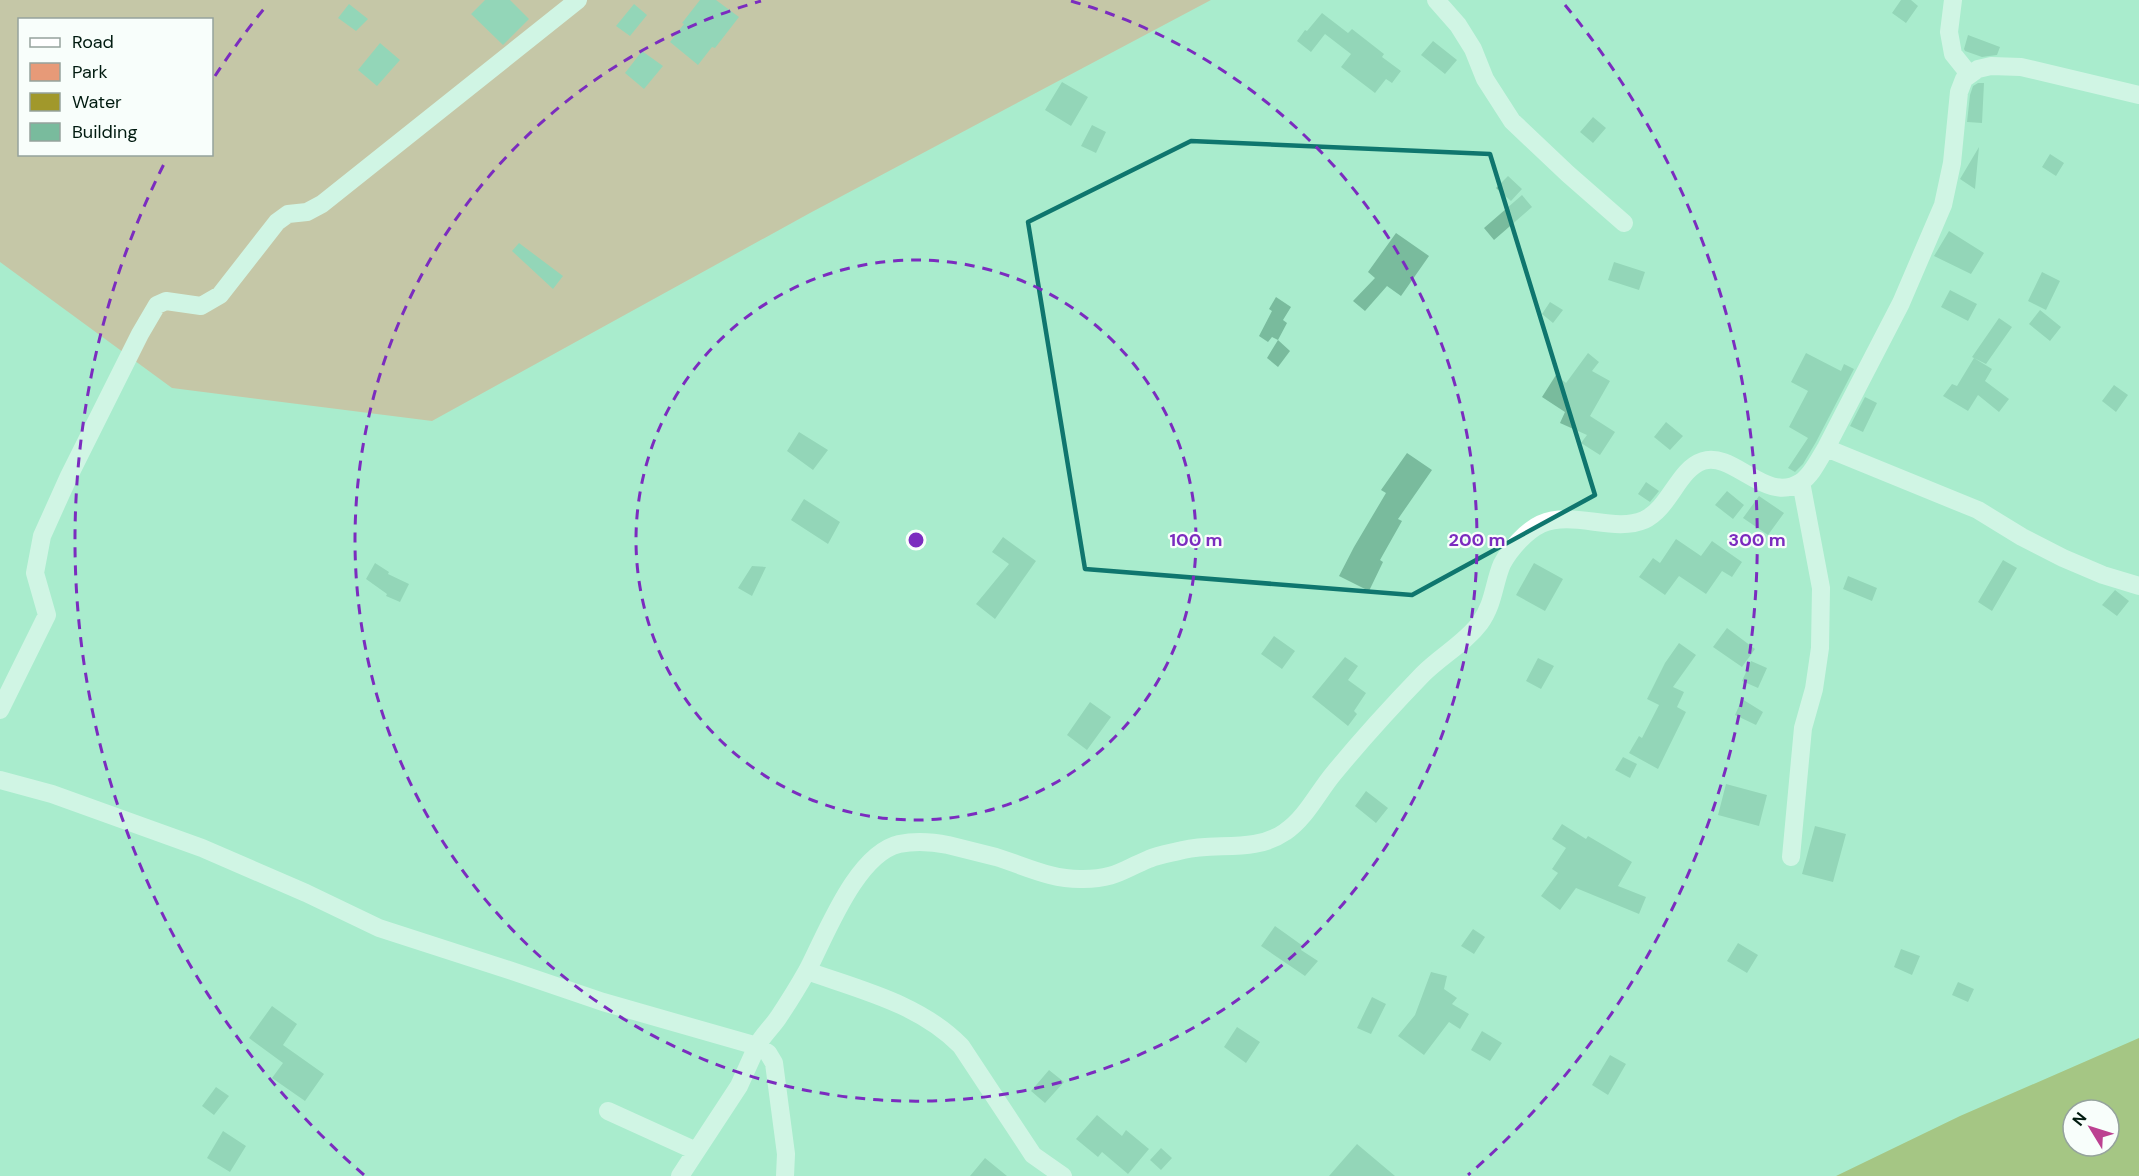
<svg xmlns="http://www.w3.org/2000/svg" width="2139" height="1176" viewBox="0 0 2139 1176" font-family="'DM Sans',sans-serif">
<rect width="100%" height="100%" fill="#a9eccd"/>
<path fill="#e79a78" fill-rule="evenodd" d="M 0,0 L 1211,0 L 810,213 L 432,421 L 172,388 L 0,262 ZM 20,20 L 212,20 L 212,154 L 20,154 Z"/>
<path fill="#a1982b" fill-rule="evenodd" d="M 2139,1038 L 2139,1176 L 1836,1176 L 1960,1116 ZM 2073,1110 L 2109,1110 L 2109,1146 L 2073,1146 Z"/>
<path fill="#79bb9d" d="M 485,0 L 510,0 L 529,19 L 503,45 L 471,14 Z
M 700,0 L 716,0 L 739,17 L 715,48 L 712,47 L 698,65 L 670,42 L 684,24 L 682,23 Z
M 1901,0 L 1911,0 L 1918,6 L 1906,23 L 1892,13 Z
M 349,4 L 368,19 L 356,31 L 338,18 Z
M 634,4 L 647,15 L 630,36 L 616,26 Z
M 1322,13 L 1348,33 L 1352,29 L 1384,54 L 1382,57 L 1401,71 L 1392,83 L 1386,79 L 1375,93 L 1341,67 L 1351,54 L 1325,34 L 1311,52 L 1297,41 L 1305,30 L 1307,31 Z
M 1968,35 L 2000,47 L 1997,55 L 1982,57 L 1965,51 L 1964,49 Z
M 1433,41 L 1457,60 L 1445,74 L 1421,55 Z
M 380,43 L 400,60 L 377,86 L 358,70 Z
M 642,51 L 663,66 L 644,89 L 625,73 Z
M 1062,82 L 1088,97 L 1071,126 L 1045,110 Z
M 1978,83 L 1984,83 L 1982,123 L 1967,122 L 1970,95 L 1973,86 Z
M 1593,117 L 1606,128 L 1593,143 L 1580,132 Z
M 1092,125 L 1106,132 L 1096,153 L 1081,146 Z
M 1979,147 L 1975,189 L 1960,179 Z
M 2050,154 L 2064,163 L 2056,176 L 2042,167 Z
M 1508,176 L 1522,189 L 1511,201 L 1496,188 Z
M 1522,195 L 1532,207 L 1494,240 L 1484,228 Z
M 1949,231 L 1984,253 L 1971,274 L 1934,256 Z
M 1396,233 L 1429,256 L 1401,296 L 1387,286 L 1365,311 L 1353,301 L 1375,278 L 1368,272 Z
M 519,243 L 563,276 L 553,289 L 512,251 Z
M 1614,262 L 1645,272 L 1639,290 L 1608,280 Z
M 2042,272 L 2060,281 L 2046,310 L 2028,301 Z
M 1950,290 L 1977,304 L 1968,321 L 1941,307 Z
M 1276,297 L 1291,307 L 1283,320 L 1287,323 L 1278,340 L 1272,337 L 1268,342 L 1259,336 L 1272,311 L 1269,309 Z
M 1550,302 L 1563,310 L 1553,323 L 1542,314 Z
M 2040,310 L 2061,327 L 2050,341 L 2029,324 Z
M 1999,318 L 2012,327 L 1986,364 L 1972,357 Z
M 1278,340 L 1290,351 L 1278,367 L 1267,358 Z
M 1588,353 L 1599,362 L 1592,371 L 1610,381 L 1590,416 L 1615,432 L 1600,455 L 1581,443 L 1587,435 L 1560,423 L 1565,412 L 1542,397 L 1556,375 L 1566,383 Z
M 1806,353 L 1841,371 L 1844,364 L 1854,369 L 1816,442 L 1803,464 L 1795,472 L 1788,468 L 1808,438 L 1789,427 L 1808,391 L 1791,382 Z
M 1974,358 L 1992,369 L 1985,381 L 2009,399 L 1999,412 L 1978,395 L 1968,411 L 1943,396 L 1952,384 L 1957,386 Z
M 2114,385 L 2128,395 L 2116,412 L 2102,401 Z
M 1865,397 L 1877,403 L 1863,432 L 1850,426 Z
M 1666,422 L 1683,436 L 1670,450 L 1654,437 Z
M 799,432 L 828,450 L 813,470 L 787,451 Z
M 1407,453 L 1432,470 L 1398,519 L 1402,521 L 1380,560 L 1383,562 L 1369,591 L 1339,576 L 1354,547 L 1386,493 L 1381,490 Z
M 1646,482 L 1659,491 L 1650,502 L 1638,494 Z
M 1727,491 L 1744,505 L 1733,519 L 1715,505 Z
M 1759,496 L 1784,513 L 1768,535 L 1743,518 Z
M 804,499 L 840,522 L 828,544 L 791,520 Z
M 1003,537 L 1036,561 L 995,619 L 976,604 L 1009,564 L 992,552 Z
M 1676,539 L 1701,556 L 1712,541 L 1742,562 L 1732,577 L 1722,571 L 1706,594 L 1679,576 L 1665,595 L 1639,577 L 1653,558 L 1660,563 Z
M 2003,560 L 2017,568 L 1992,611 L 1978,602 Z
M 375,563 L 389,572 L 388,574 L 409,584 L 400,602 L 386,596 L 387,594 L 366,579 Z
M 1534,563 L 1563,579 L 1545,611 L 1516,595 Z
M 752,566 L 766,567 L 752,596 L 738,588 Z
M 1848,576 L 1877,588 L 1872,601 L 1843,589 Z
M 2115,590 L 2129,601 L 2117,616 L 2102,605 Z
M 1727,628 L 1755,649 L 1742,667 L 1713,647 Z
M 1274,636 L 1295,651 L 1282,669 L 1261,654 Z
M 1679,643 L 1696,655 L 1673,687 L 1684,692 L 1677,707 L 1686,712 L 1658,769 L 1629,753 L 1639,736 L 1642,738 L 1659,705 L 1647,699 L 1665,663 Z
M 1345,657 L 1358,666 L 1348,680 L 1366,693 L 1354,711 L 1357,714 L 1348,726 L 1312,697 Z
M 1538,658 L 1554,666 L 1541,689 L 1526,681 Z
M 1751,661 L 1767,668 L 1758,688 L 1742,681 Z
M 1742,699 L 1763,712 L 1756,725 L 1735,715 Z
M 1090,702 L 1111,717 L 1087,750 L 1067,735 Z
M 1623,757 L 1637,764 L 1630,778 L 1615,770 Z
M 1726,784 L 1767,795 L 1759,826 L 1718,815 Z
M 1366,791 L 1388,808 L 1376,823 L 1355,806 Z
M 1562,824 L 1586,839 L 1588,836 L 1632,862 L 1618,886 L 1646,897 L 1639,914 L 1576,888 L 1560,910 L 1541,896 L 1558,873 L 1552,869 L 1566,848 L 1552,839 Z
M 1815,826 L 1846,834 L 1833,882 L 1802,874 Z
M 1275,926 L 1303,946 L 1301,950 L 1318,961 L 1305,976 L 1261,946 Z
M 1473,929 L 1485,937 L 1474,954 L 1461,946 Z
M 1738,943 L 1758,955 L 1747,973 L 1727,961 Z
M 1901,949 L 1920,956 L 1912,975 L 1894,967 Z
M 1431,972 L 1447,976 L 1444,989 L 1457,998 L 1452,1004 L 1469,1014 L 1460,1029 L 1449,1022 L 1424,1055 L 1398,1036 L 1415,1015 Z
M 1958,982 L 1974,989 L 1968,1002 L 1952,995 Z
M 1372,997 L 1386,1004 L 1371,1034 L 1357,1028 Z
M 272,1006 L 297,1024 L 283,1045 L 324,1074 L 305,1101 L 272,1078 L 283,1063 L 249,1038 Z
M 1237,1027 L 1260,1042 L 1246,1063 L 1224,1047 Z
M 1482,1031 L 1502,1043 L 1490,1061 L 1471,1050 Z
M 1610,1055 L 1626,1064 L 1608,1095 L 1592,1085 Z
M 1049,1070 L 1064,1082 L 1045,1103 L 1031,1091 Z
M 216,1087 L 229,1096 L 214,1115 L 202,1106 Z
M 1097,1115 L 1122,1136 L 1126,1130 L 1149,1149 L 1128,1174 L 1102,1152 L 1098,1157 L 1076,1139 Z
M 223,1131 L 246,1146 L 230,1172 L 207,1158 Z
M 1357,1144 L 1395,1176 L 1329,1176 Z
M 1161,1148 L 1172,1158 L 1161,1170 L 1150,1160 Z
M 985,1158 L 1007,1176 L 970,1176 Z"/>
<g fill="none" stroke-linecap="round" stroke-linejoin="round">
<path stroke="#fff" stroke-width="18" d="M 1436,0 L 1458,25 L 1473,49 L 1485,79 L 1512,121 L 1568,174 L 1624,223
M 1953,0 L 1949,32 L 1953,54 L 1969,74
M 1826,448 L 1978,510 L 2022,537 L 2063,558 L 2103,575 L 2139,586
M 0,710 L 47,615 L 35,573 L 42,536 L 69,476 L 140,334 L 157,305 L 166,301 L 201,306 L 220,295 L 277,222 L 288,214 L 307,212 L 322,204 L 578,0
M 0,780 L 52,794 L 202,848 L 306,893 L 379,928 L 512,971 L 603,1002 L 757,1046 C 762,1036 771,1028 778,1018 C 788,1003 798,987 807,971 C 826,935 856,854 899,844 C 914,841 933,842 948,845 C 964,849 980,853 996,857 C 1025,866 1052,880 1083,879 C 1115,879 1122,870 1149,859 C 1160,854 1172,853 1183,850 C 1216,842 1255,853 1285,832 C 1306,818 1318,792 1334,773 C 1362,739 1392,706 1423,674 C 1441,656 1465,643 1480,623 C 1494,604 1494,582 1502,564 C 1510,549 1526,531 1541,524 C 1573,510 1614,533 1644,520 C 1670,508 1678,469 1703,461 C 1734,451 1766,505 1801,482 C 1812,475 1819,459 1826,448 L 1901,303 L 1943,205 L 1952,163 L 1959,92 L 1964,79 L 1978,69 L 1991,66 L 2021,67 L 2139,95
M 1791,857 L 1803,728 L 1814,689 L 1820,648 L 1821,588 L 1801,482
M 807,971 C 861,990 920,1004 961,1046 L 1033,1155 L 1063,1176
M 608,1111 L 696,1151
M 680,1176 L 739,1086 L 757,1046 L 768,1053 L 774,1063 L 786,1154 L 785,1176"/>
</g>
<path d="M0 0H2139V1176H0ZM 1191,141 L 1490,154 L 1595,495 L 1412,595 L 1085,569 L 1028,222 Z" fill="#a9eccd" fill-opacity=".55" fill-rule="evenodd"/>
<path fill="none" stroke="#0f766e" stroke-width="4.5" stroke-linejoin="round" d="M 1191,141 L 1490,154 L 1595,495 L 1412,595 L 1085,569 L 1028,222 Z"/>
<g fill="none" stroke="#7b2cbf" stroke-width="3" stroke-dasharray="10 8">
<circle cx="916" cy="540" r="280"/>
<path d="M1071 1A561 561 0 1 1 761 1"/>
<path d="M364 1175A841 841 0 0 1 167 158M215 76A841 841 0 0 1 267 5M1565 5A841 841 0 0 1 1468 1175"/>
</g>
<circle cx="916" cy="540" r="9" fill="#7b2cbf" stroke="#f8fefb" stroke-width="3"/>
<g font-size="18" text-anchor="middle" font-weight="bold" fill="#7b2cbf" stroke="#f8fefb" stroke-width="4.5" stroke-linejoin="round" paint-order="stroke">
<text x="1196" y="546">100 m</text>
<text x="1477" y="546">200 m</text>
<text x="1757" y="546">300 m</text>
</g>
<rect x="18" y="18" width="195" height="138" fill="#f8fefb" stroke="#95a39d" stroke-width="1.5"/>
<rect x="30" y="38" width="30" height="9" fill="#ffffff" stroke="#95a39d" stroke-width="1.5"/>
<text x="72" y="48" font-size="18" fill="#011b10">Road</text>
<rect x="30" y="63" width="30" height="18" fill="#e79a78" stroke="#95a39d" stroke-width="1.5"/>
<text x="72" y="78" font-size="18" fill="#011b10">Park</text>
<rect x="30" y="93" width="30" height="18" fill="#a1982b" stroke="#95a39d" stroke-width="1.5"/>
<text x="72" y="108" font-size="18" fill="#011b10">Water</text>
<rect x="30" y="123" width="30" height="18" fill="#79bb9d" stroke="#95a39d" stroke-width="1.5"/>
<text x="72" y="138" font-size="18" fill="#011b10">Building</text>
<g transform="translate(2091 1128) rotate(308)"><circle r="28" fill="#f8fefb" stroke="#95a39d" stroke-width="1.5"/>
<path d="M0-4.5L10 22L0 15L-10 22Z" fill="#bc4191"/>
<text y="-9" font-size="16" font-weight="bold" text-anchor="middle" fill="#011b10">N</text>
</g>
</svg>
